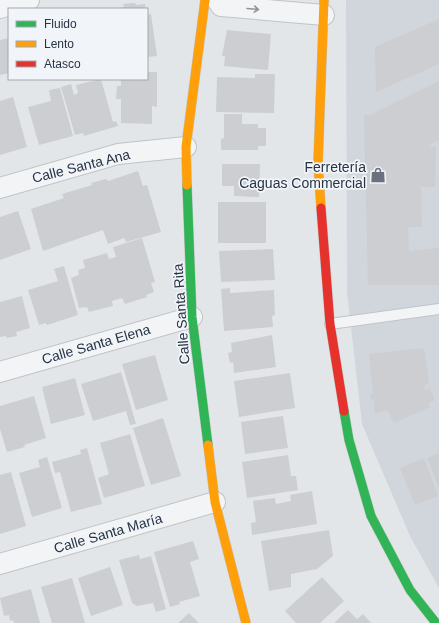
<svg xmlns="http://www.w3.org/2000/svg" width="439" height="623" viewBox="0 0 439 623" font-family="Arial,sans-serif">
<rect width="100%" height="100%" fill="#e3e6e9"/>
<path fill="#d1d6dc" d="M 346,0 L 439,0 L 439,588 L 410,536 L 362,424 L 347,292 Z"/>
<path fill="#ccced1" d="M 135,3 L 136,5 L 145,4 L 146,9 L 115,9 L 124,7 L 123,4 Z
M 147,14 L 151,14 L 157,56 L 147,57 Z
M 439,19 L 439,64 L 376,92 L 375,47 Z
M 227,30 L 271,34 L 268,70 L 224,66 L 225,56 L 222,56 Z
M 9,38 L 9,73 L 0,75 L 0,40 Z
M 147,72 L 157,72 L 157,107 L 152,106 L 152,124 L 121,123 L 121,99 L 116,99 L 117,86 L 121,86 L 121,79 L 147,79 Z
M 255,74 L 275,74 L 274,113 L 216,112 L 217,77 L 255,78 Z
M 101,79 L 113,122 L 116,121 L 118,126 L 84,136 L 83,133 L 75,135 L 61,87 L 71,84 L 74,95 L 78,93 L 76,85 Z
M 439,81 L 439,140 L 428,146 L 436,147 L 435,187 L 421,187 L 422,227 L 408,227 L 409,251 L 439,248 L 439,285 L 368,285 L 364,115 L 370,115 Z
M 60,88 L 73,136 L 39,145 L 28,107 L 51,101 L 49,90 Z
M 13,97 L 27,147 L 0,155 L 0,101 Z
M 224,114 L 242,114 L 242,124 L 258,124 L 258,128 L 266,128 L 266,146 L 258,146 L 258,150 L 221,150 L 221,139 L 224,138 Z
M 222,164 L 260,164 L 259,197 L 234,196 L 234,186 L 222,186 Z
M 138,171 L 143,186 L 147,185 L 161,232 L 126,242 L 124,238 L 108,244 L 103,230 L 43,251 L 31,209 L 64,198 L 62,194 L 92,185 L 91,183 L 106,179 L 108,181 Z
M 218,202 L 266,202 L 266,243 L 218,243 Z
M 18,211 L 31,249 L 0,260 L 0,217 Z
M 142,238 L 155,282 L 151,283 L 154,292 L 146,295 L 147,297 L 125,304 L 122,298 L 112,301 L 113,306 L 89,312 L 87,307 L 79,308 L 71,278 L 79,275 L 78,270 L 85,268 L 83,260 L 107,253 L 109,259 L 116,257 L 113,247 Z
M 273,249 L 275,280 L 221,282 L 219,251 Z
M 64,266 L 78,315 L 47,325 L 46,323 L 39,325 L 28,290 L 58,281 L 54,269 Z
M 230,288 L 230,293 L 274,290 L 275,315 L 272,316 L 273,327 L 224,331 L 221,289 Z
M 22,296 L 30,328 L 16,332 L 17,336 L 7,338 L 6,336 L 0,337 L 0,302 Z
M 272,335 L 276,367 L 234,373 L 233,362 L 230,363 L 228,353 L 232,352 L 231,343 Z
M 424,348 L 429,384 L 424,385 L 425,391 L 430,388 L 435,400 L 429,403 L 430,407 L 394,423 L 387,410 L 375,414 L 374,400 L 371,400 L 370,394 L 373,393 L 369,354 Z
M 155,355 L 168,400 L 136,410 L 122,364 Z
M 121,372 L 136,424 L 130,425 L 126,411 L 93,421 L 81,384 Z
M 290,373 L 295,408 L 239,417 L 234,381 Z
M 75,378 L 85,415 L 51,424 L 42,387 Z
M 34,396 L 46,438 L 24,445 L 25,447 L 7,452 L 0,429 L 0,406 Z
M 283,416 L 288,448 L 245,454 L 241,422 Z
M 163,418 L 181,476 L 151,485 L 133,428 Z
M 130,434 L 145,486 L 104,498 L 98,478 L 109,474 L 100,443 Z
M 87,448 L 102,504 L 71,512 L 60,472 L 55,473 L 52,462 L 81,454 L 80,450 Z
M 439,453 L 439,488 L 427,458 Z
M 288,455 L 291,476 L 296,476 L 298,490 L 247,498 L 242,462 Z
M 47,457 L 62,508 L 32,517 L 19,473 L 40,467 L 38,460 Z
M 424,458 L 438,496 L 415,505 L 400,468 Z
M 11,472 L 26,526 L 0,534 L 0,475 Z
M 312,491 L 317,524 L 252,535 L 251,523 L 256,522 L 253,501 L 275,498 L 276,504 L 291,501 L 290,495 Z
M 329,530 L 333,556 L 317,569 L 291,574 L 291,587 L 269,591 L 261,541 Z
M 193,541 L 199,559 L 190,562 L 200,596 L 179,602 L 180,604 L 170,607 L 154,552 Z
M 139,555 L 140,559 L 151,556 L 166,609 L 156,612 L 153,603 L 137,606 L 132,603 L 119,560 Z
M 110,567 L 123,605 L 91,616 L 78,578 Z
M 322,577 L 344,601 L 320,623 L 296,623 L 285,611 Z
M 72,578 L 85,623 L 52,623 L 41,587 Z
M 31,589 L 40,623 L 14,623 L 13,620 L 10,621 L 9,615 L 4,616 L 0,598 Z
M 348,610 L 357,619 L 363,614 L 371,623 L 334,623 Z
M 189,613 L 199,623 L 178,623 Z"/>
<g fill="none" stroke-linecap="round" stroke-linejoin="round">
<defs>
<path id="lane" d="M 330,324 L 439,309"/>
<path id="street" d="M 217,0 L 221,6 L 324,15
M 0,8 L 29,0
M 0,188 L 118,154 L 186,147
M 0,372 L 192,317
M 0,564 L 215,502"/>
<path id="fast" d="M 187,185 L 192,317 L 208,445
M 344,411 L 349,440 L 371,516 L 410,590 L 436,623"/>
<path id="slow" d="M 187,185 L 186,147 L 205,0
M 321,208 L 318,163 L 324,0
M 208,445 L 215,502 L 246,623"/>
<path id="jam" d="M 321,208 L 330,324 L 344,411"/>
</defs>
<use href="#lane" stroke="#c1c4c7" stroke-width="12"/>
<use href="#street" stroke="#c1c4c7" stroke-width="22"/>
<use href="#fast" stroke="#c1c4c7" stroke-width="10"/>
<use href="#slow" stroke="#c1c4c7" stroke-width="10"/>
<use href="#jam" stroke="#c1c4c7" stroke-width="10"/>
<use href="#lane" stroke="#f3f4f5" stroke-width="10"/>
<use href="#street" stroke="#f3f4f5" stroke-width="20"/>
<use href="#fast" stroke="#30b455" stroke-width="9"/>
<use href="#slow" stroke="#ff9f0a" stroke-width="9"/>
<use href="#jam" stroke="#e5322d" stroke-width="9"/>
</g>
<defs><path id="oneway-shaft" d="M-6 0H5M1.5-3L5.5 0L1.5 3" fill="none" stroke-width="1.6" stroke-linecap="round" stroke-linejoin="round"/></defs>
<use stroke="#8e949c" href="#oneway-shaft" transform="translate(253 9) rotate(5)"/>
<defs>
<symbol id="shop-bare" viewBox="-9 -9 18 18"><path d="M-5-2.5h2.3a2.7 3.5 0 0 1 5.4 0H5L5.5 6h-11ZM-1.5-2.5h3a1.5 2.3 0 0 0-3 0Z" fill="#69727e" stroke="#f1f4f8" stroke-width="2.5" paint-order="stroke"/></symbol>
</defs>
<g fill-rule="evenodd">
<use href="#shop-bare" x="367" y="164" width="22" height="22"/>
</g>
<g text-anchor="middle" stroke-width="3.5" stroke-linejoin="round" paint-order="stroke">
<g font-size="14" fill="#283444" stroke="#f1f4f8">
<text transform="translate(81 166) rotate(-14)" y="5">Calle Santa Ana</text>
<text transform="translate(181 314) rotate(-94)" y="5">Calle Santa Rita</text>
<text transform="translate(96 344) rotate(-16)" y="5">Calle Santa Elena</text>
<text transform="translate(108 533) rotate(-16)" y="5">Calle Santa María</text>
</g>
<g font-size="14" fill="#283444" stroke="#f1f4f8" text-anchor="end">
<text x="366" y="172">Ferretería<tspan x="366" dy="16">Caguas Commercial</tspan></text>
</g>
</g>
<rect x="8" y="8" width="140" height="72" fill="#f1f4f8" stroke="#a1a7b0"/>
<rect x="16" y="21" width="20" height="6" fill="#30b455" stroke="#a1a7b0"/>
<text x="44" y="28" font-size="12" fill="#283444">Fluido</text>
<rect x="16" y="41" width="20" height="6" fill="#ff9f0a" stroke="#a1a7b0"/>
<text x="44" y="48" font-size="12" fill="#283444">Lento</text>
<rect x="16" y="61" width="20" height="6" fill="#e5322d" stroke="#a1a7b0"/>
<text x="44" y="68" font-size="12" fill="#283444">Atasco</text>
</svg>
